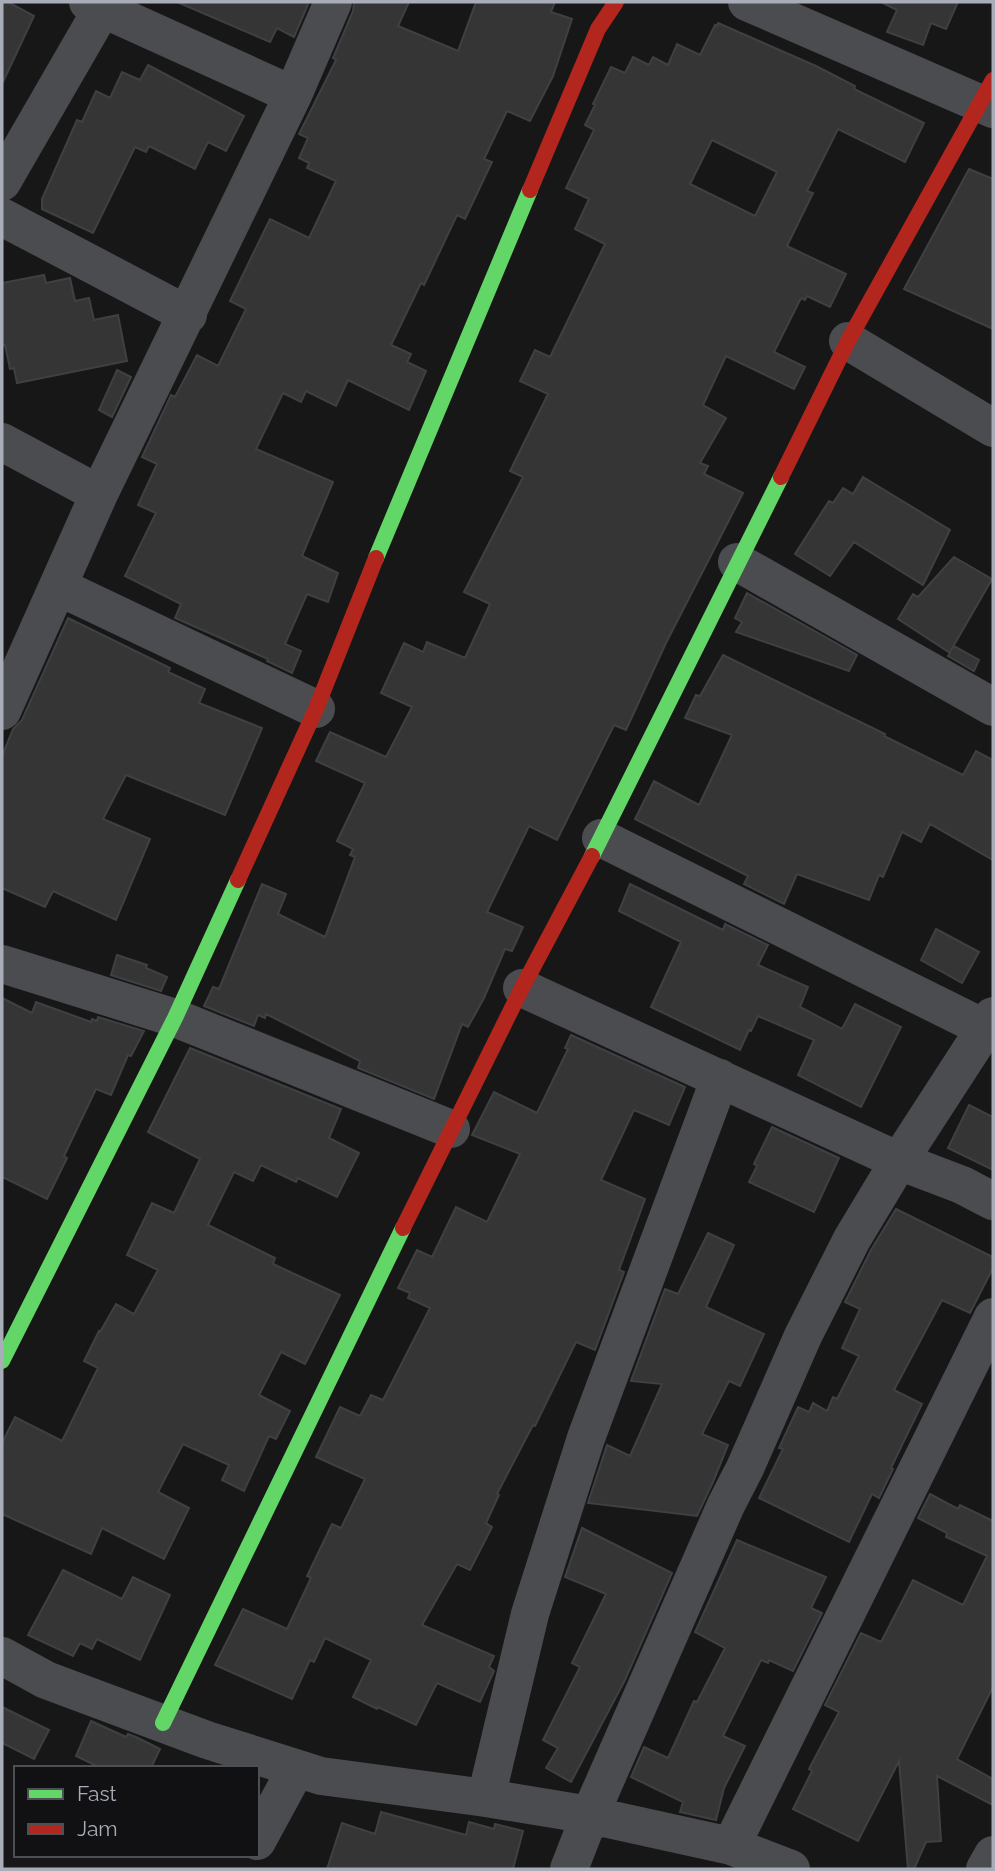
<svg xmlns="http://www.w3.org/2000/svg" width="995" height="1871" viewBox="0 0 995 1871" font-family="Raleway,sans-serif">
<rect width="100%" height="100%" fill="#171717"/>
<path fill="#353536" stroke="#3f4043" stroke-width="2" fill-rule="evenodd" d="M 2,2 L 8,2 L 34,16 L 2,84 Z
M 177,2 L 309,2 L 294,37 L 277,28 L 270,42 Z
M 354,2 L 409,2 L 398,26 L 458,51 L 476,2 L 555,2 L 551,12 L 572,19 L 553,76 L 530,121 L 507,111 L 484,159 L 492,162 L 465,219 L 457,215 L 424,285 L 421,283 L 391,345 L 411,354 L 407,362 L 426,371 L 409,410 L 348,380 L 336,406 L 306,391 L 301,402 L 283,393 L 256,449 L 333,482 L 302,556 L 338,573 L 328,602 L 307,594 L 285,644 L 301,651 L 292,673 L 267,661 L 268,659 L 175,618 L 181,604 L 125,576 L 156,513 L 138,505 L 157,464 L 142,457 L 171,395 L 175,397 L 197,355 L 218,366 L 246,309 L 230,301 L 270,219 L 309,238 L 336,181 L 307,168 L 309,163 L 299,158 L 308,138 L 299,134 L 336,60 L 333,58 L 334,56 L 353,11 Z
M 881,2 L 958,2 L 946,29 L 931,23 L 923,45 L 887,32 L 897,10 Z
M 718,23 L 816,66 L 855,86 L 854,89 L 924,123 L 905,162 L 838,129 L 807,191 L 813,193 L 787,246 L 846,274 L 830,307 L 807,296 L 805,300 L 801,298 L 774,352 L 805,367 L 794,389 L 726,356 L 703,405 L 726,418 L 700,463 L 708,466 L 704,474 L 743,493 L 666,643 L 626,730 L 614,725 L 557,840 L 529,826 L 487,912 L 523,927 L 512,951 L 505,949 L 484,998 L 468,1027 L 462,1024 L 434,1099 L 358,1068 L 360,1061 L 266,1014 L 265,1018 L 258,1015 L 254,1026 L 204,1006 L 213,987 L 219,989 L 262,884 L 286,894 L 278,914 L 325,937 L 355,857 L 350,855 L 353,849 L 337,841 L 365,783 L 316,761 L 330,732 L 386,757 L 412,707 L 381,693 L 404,643 L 423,652 L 427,642 L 465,658 L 490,604 L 464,592 L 523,477 L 510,471 L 548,394 L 520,381 L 535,350 L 550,357 L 605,244 L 575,229 L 589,199 L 566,188 L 594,130 L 585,125 L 595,105 L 593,104 L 611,67 L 625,73 L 633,57 L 649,65 L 653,57 L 668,65 L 677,44 L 700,55 L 715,25 L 717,26 ZM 712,140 L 777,172 L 755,216 L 690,184 Z
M 148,65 L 244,116 L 226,151 L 208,142 L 195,169 L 149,146 L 146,152 L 135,147 L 93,233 L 42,209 L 42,199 L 77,120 L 82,122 L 96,91 L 110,98 L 122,72 L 140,80 Z
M 969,169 L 993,179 L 993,329 L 904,289 Z
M 44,275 L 46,283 L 70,278 L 75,301 L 89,298 L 94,320 L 118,315 L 127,361 L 17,383 L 14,368 L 10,369 L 5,345 L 2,346 L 2,283 Z
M 117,370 L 131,377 L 112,417 L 99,410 Z
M 863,477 L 950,530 L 923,585 L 854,542 L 830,576 L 795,554 L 829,501 L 833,503 L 843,488 L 853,494 Z
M 954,557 L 992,579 L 950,652 L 954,646 L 979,660 L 974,671 L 948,656 L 950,653 L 898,619 L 913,594 L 918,597 Z
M 747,593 L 857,655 L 849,671 L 736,632 L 742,622 L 735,618 Z
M 68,618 L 170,668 L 168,672 L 205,689 L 199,703 L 262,728 L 225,815 L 126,775 L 103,819 L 150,839 L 116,920 L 53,891 L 45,907 L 2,888 L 2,756 L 13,729 L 22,720 Z
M 723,655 L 885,734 L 884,736 L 963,775 L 976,751 L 993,760 L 993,860 L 930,824 L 921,842 L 902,832 L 883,877 L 879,875 L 869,900 L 797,874 L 784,904 L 744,884 L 748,876 L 635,819 L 654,781 L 699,805 L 732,735 L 685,718 L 696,695 L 700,696 Z
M 630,884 L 723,930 L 725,924 L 768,945 L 758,965 L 808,987 L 800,1007 L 842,1029 L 855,1004 L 901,1027 L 861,1107 L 798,1075 L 814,1040 L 758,1016 L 751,1031 L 749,1030 L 740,1050 L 651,1007 L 681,942 L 619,911 Z
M 936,929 L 979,952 L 962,983 L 921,960 Z
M 117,955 L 147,965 L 146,968 L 167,977 L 161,991 L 111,975 Z
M 2,998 L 32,1013 L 36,1002 L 91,1022 L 92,1019 L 97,1021 L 98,1017 L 144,1031 L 131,1056 L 128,1055 L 111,1095 L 96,1089 L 64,1156 L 67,1158 L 47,1199 L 2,1177 Z
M 571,1035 L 685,1087 L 669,1125 L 634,1110 L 601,1180 L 645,1199 L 619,1270 L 624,1272 L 595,1350 L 576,1342 L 535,1426 L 533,1425 L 497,1494 L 499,1495 L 486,1523 L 492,1527 L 470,1570 L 457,1564 L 422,1625 L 494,1656 L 489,1667 L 494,1671 L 480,1702 L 437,1683 L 416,1725 L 378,1707 L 377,1709 L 353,1697 L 371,1660 L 325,1638 L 314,1662 L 310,1660 L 292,1699 L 215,1665 L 243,1609 L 287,1629 L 311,1578 L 307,1576 L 332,1524 L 341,1528 L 365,1479 L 316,1457 L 340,1407 L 360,1416 L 371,1395 L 383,1400 L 430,1308 L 408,1298 L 410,1293 L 398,1288 L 417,1250 L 432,1257 L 456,1207 L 487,1222 L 520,1154 L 472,1135 L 494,1092 L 537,1113 L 568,1049 L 565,1048 Z
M 190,1048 L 341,1109 L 329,1138 L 359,1153 L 337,1197 L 298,1178 L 296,1182 L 261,1165 L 253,1181 L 234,1172 L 208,1225 L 275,1258 L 273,1264 L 340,1295 L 305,1364 L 281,1352 L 259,1395 L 290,1411 L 276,1439 L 269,1436 L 244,1491 L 222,1480 L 229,1465 L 183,1444 L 158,1492 L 189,1508 L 164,1559 L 102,1528 L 91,1554 L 2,1514 L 2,1443 L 15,1417 L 62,1441 L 98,1368 L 84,1361 L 99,1331 L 100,1332 L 116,1304 L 134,1314 L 158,1270 L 127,1255 L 152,1203 L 174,1213 L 200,1159 L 148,1132 Z
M 969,1105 L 993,1117 L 993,1170 L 948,1148 Z
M 772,1127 L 839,1158 L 814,1212 L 749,1182 L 757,1166 L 754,1164 Z
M 896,1209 L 993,1257 L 993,1268 L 970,1313 L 942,1300 L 894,1390 L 922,1404 L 902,1445 L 891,1468 L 893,1469 L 879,1498 L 872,1494 L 849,1542 L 759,1498 L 783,1449 L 779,1448 L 798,1407 L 809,1412 L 813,1403 L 827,1411 L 833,1397 L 837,1399 L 859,1356 L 842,1348 L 860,1309 L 845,1302 L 871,1250 Z
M 708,1233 L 734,1245 L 706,1307 L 764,1334 L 740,1386 L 729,1381 L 702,1434 L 728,1445 L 713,1482 L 697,1516 L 588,1503 L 607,1445 L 630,1456 L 662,1384 L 631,1381 L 665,1289 L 678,1294 Z
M 930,1494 L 958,1509 L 960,1505 L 993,1521 L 993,1687 L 957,1759 L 993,1779 L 993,1805 L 937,1776 L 941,1841 L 926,1842 L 914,1869 L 908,1869 L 899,1761 L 858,1841 L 793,1809 L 812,1771 L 809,1769 L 839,1712 L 825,1705 L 861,1633 L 881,1642 L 913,1580 L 963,1605 L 987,1556 L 946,1537 L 947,1533 L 918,1518 Z
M 582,1528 L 672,1573 L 625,1680 L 571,1782 L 546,1768 L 558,1748 L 543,1740 L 580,1667 L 572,1663 L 606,1594 L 565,1577 Z
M 737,1540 L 826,1577 L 811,1608 L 822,1613 L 793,1671 L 769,1660 L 768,1663 L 761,1660 L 723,1736 L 745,1746 L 724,1788 L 716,1820 L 680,1812 L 683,1802 L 631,1777 L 644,1747 L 668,1758 L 694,1701 L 697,1702 L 725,1648 L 695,1632 Z
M 63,1570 L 122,1599 L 133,1577 L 170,1595 L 140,1660 L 97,1639 L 92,1649 L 80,1643 L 73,1656 L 28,1635 Z
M 2,1707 L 49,1730 L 34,1759 L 2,1743 Z
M 91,1721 L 126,1737 L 128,1734 L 136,1737 L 160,1749 L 151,1768 L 101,1768 L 76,1756 Z
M 381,1812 L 466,1835 L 469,1822 L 494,1829 L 495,1824 L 523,1831 L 513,1869 L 327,1869 L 342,1823 L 375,1834 Z"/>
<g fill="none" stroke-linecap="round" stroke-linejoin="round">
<path stroke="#4b4c50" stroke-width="38" d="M 88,2 L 293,95
M 747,2 L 993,109
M 2,182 L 106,2
M 2,217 L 188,315
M 848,341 L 993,428
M 2,442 L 99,494
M 737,562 L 993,707
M 59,587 L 316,709
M 2,711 L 99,494 L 293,95 L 333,2
M 601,838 L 986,1029
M 2,964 L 175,1018 L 451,1129
M 522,988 L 899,1161 L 962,1185 L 993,1201
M 2,1656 L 46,1680 L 207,1740 L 321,1776 L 486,1798 L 590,1815 L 731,1846 L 791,1869
M 486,1798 L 530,1614 L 586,1438 L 720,1078
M 257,1841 L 296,1769
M 731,1846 L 993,1317
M 569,1869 L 590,1815 L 726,1505 L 745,1468 L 803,1336 L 852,1239 L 899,1161 L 993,1016
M 985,1869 L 993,1855"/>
<path stroke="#63d668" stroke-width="16" d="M 376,558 L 530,190
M 592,856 L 781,477
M 2,1361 L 175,1018 L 238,880
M 163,1723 L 403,1228"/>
<path stroke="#b3261e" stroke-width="16" d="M 530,190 L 598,29 L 616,2
M 781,477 L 848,341 L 993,80
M 238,880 L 316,709 L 376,558
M 403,1228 L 522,988 L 592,856"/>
</g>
<rect width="995" height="1871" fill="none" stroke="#a8adb8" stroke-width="7"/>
<rect x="14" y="1766" width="245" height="91" fill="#111113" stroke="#4d4f55" stroke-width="2"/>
<rect x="28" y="1789" width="35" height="10" fill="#63d668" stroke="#4d4f55" stroke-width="2"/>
<text x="77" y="1801" font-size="21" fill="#a8adb8">Fast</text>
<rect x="28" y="1824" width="35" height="10" fill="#b3261e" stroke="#4d4f55" stroke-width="2"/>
<text x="77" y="1836" font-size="21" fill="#a8adb8">Jam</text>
</svg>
